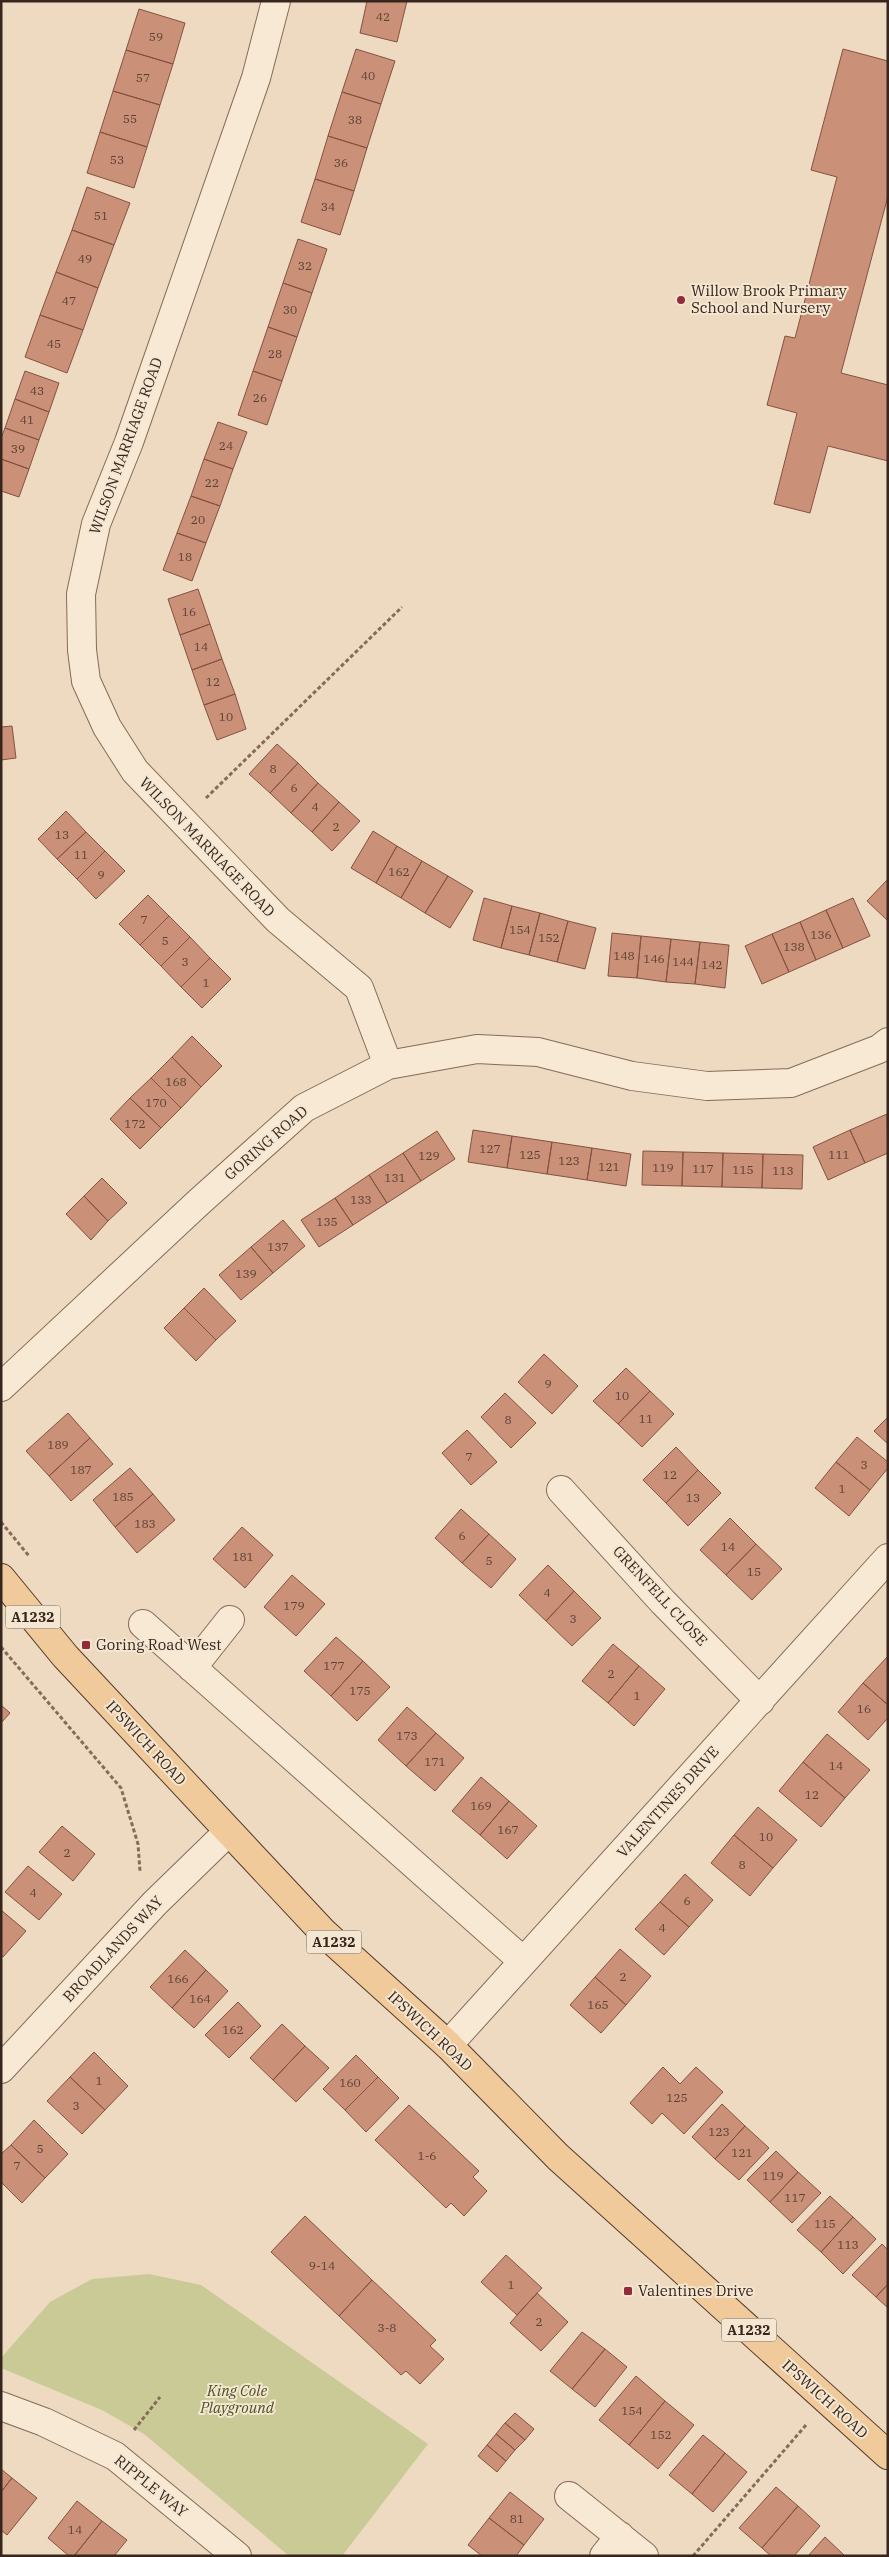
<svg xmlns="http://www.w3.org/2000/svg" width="889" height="2557" viewBox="0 0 889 2557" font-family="'IBM Plex Serif',serif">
<rect width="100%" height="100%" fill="#eddac1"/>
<path fill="#caca96" d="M 149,2274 L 201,2285 L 428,2444 L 342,2556 L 289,2556 L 144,2434 L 102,2410 L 1,2368 L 1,2358 L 50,2302 L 92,2279 Z"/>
<path fill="#ca9078" stroke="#845240" d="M 367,1 L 407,1 L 397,42 L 360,33 Z
M 139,9 L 185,23 L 173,64 L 126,50 Z
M 356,49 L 395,61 L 381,104 L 342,92 Z
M 843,49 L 888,61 L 888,196 L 841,373 L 888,385 L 888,461 L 828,446 L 810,513 L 774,504 L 797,413 L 767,405 L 785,336 L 795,338 L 837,177 L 811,170 Z
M 126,50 L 173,64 L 160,105 L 113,91 Z
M 113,91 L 160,105 L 147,147 L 100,132 Z
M 342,92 L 381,104 L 367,148 L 328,136 Z
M 100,132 L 147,147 L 134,188 L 87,173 Z
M 328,136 L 367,148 L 354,191 L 315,179 Z
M 315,179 L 354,191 L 340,235 L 301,222 Z
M 87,187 L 130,203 L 114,245 L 72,230 Z
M 72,230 L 114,245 L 98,288 L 56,272 Z
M 298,239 L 327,249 L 312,293 L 283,283 Z
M 56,272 L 98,288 L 83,330 L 40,315 Z
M 283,283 L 312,293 L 297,337 L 268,327 Z
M 40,315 L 83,330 L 67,373 L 25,357 Z
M 268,327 L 297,337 L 282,381 L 253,371 Z
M 25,371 L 59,383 L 49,412 L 15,399 Z
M 253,371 L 282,381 L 267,425 L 238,415 Z
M 15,399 L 49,412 L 39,440 L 5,428 Z
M 218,422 L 247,432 L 233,469 L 204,459 Z
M 5,428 L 39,440 L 29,469 L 1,459 L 1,438 Z
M 1,459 L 29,469 L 19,497 L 1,491 Z
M 204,459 L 233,469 L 220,506 L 191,496 Z
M 191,496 L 220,506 L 206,543 L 177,533 Z
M 177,533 L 206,543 L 192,581 L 163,570 Z
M 198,589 L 210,624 L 180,635 L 168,599 Z
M 210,624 L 222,659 L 192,670 L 180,635 Z
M 222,659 L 235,694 L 204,705 L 192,670 Z
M 235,694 L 246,729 L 217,740 L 204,705 Z
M 12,726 L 16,758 L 1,760 L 1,727 Z
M 277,744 L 298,763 L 270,793 L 249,774 Z
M 298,763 L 318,783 L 291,813 L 270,793 Z
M 318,783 L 339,802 L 312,832 L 291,813 Z
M 339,802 L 360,821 L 332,851 L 312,832 Z
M 66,811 L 86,832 L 57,859 L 38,839 Z
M 373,831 L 397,846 L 376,883 L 351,868 Z
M 86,832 L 105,851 L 77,879 L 57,859 Z
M 397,846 L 422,861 L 401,898 L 376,883 Z
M 105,851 L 125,871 L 96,899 L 77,879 Z
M 422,861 L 448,876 L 425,913 L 401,898 Z
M 448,876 L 473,891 L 450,928 L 425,913 Z
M 887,880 L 888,880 L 888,921 L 867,901 Z
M 148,895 L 169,916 L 140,945 L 119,924 Z
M 484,898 L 512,906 L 501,948 L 473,940 Z
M 853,898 L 870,936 L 843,948 L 826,910 Z
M 512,906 L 540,913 L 529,955 L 501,948 Z
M 826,910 L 843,948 L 816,960 L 800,922 Z
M 540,913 L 568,921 L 557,962 L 529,955 Z
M 169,916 L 190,937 L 161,966 L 140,945 Z
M 568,921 L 596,928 L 585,969 L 557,962 Z
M 800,922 L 816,960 L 789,972 L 772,934 Z
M 612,933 L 641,936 L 637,978 L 608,976 Z
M 772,934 L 789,972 L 762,984 L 745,946 Z
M 641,936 L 671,939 L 666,982 L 637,978 Z
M 190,937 L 210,958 L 181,987 L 161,966 Z
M 671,939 L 700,942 L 695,984 L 666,982 Z
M 700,942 L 729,945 L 725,988 L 695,984 Z
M 210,958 L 231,979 L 202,1008 L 181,987 Z
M 192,1036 L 222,1066 L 201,1087 L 172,1057 Z
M 172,1057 L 201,1087 L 181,1108 L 151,1078 Z
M 151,1078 L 181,1108 L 161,1128 L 130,1098 Z
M 130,1098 L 161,1128 L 140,1149 L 110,1119 Z
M 887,1114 L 888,1153 L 865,1163 L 850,1130 Z
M 473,1130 L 512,1136 L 507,1168 L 468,1162 Z
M 850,1130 L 865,1163 L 828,1180 L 813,1147 Z
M 437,1131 L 455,1159 L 421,1181 L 403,1153 Z
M 512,1136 L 552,1142 L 547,1174 L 507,1168 Z
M 552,1142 L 592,1148 L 587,1180 L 547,1174 Z
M 592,1148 L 631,1154 L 626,1186 L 587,1180 Z
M 643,1151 L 683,1152 L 682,1186 L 642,1185 Z
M 683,1152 L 723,1153 L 722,1187 L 682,1186 Z
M 403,1153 L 421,1181 L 387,1203 L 369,1175 Z
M 723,1153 L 763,1154 L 762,1188 L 722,1187 Z
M 763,1154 L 803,1155 L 802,1189 L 762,1188 Z
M 369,1175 L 387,1203 L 353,1225 L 335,1198 Z
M 102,1178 L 127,1203 L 108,1221 L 84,1196 Z
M 84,1196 L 108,1221 L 91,1240 L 66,1214 Z
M 335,1198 L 353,1225 L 319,1247 L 301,1220 Z
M 283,1220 L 305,1246 L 273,1273 L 251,1247 Z
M 251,1247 L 273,1273 L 241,1300 L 219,1275 Z
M 204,1288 L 236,1321 L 216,1340 L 184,1308 Z
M 184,1308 L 216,1340 L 196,1361 L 164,1328 Z
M 544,1354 L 578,1386 L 552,1414 L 518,1382 Z
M 626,1368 L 650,1391 L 618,1424 L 593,1401 Z
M 650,1391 L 674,1414 L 642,1447 L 618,1424 Z
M 505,1393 L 536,1423 L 511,1448 L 481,1417 Z
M 68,1413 L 90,1438 L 49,1476 L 26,1451 Z
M 888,1417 L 888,1444 L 874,1431 Z
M 467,1430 L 497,1462 L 471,1485 L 442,1453 Z
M 857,1437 L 888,1462 L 888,1468 L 870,1490 L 836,1462 Z
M 90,1438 L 113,1464 L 71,1501 L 49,1476 Z
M 676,1447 L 698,1470 L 666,1503 L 643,1480 Z
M 836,1462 L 870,1490 L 849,1516 L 815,1488 Z
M 130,1468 L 153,1494 L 115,1527 L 93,1500 Z
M 698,1470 L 721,1493 L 688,1526 L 666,1503 Z
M 153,1494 L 175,1520 L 137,1553 L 115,1527 Z
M 461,1509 L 489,1534 L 462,1563 L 435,1538 Z
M 730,1518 L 756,1544 L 726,1575 L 700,1550 Z
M 242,1527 L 273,1555 L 245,1588 L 213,1559 Z
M 489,1534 L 516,1559 L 491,1588 L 462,1563 Z
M 756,1544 L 782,1569 L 752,1600 L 726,1575 Z
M 548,1565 L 574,1591 L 546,1621 L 519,1595 Z
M 292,1575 L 325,1604 L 296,1636 L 264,1607 Z
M 574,1591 L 601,1618 L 572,1646 L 546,1621 Z
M 336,1637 L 363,1661 L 331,1696 L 304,1671 Z
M 613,1644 L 639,1666 L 608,1703 L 582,1681 Z
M 888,1656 L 888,1705 L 863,1683 Z
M 363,1661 L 390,1687 L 357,1721 L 331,1696 Z
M 639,1666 L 665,1689 L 634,1726 L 608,1703 Z
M 863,1683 L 888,1705 L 888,1718 L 868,1740 L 838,1712 Z
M 1,1705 L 10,1713 L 1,1723 Z
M 407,1707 L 436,1733 L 406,1766 L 378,1740 Z
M 436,1733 L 464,1758 L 435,1791 L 406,1766 Z
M 827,1734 L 870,1770 L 845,1798 L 803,1762 Z
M 803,1762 L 845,1798 L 821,1827 L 779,1791 Z
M 481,1777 L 509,1801 L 480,1835 L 452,1811 Z
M 509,1801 L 537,1826 L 507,1859 L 480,1835 Z
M 758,1807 L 797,1840 L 773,1868 L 734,1835 Z
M 62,1826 L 95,1854 L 73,1881 L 39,1852 Z
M 734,1835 L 773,1868 L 750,1896 L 711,1863 Z
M 28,1866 L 62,1894 L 39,1920 L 5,1892 Z
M 685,1874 L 713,1900 L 689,1927 L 660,1902 Z
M 660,1902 L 689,1927 L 664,1955 L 635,1929 Z
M 1,1910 L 26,1931 L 3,1957 L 1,1956 Z
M 620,1949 L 651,1976 L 626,2005 L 595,1977 Z
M 185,1950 L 206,1970 L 172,2008 L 150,1987 Z
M 206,1970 L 228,1991 L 194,2028 L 172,2008 Z
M 595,1977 L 626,2005 L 601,2033 L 570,2005 Z
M 238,2002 L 261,2026 L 229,2058 L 205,2035 Z
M 282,2024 L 305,2046 L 273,2080 L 250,2058 Z
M 305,2046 L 329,2068 L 296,2102 L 273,2080 Z
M 94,2052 L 128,2086 L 105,2110 L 70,2077 Z
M 356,2055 L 378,2077 L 345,2110 L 323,2089 Z
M 663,2067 L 680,2084 L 696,2067 L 723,2092 L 684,2134 L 662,2113 L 652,2124 L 630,2103 Z
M 70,2077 L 105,2110 L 82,2134 L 47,2101 Z
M 378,2077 L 399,2098 L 366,2132 L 345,2110 Z
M 722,2104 L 745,2126 L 715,2159 L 692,2137 Z
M 409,2105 L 479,2171 L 473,2177 L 487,2191 L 464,2216 L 451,2203 L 446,2208 L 375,2140 Z
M 34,2120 L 68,2154 L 45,2178 L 11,2145 Z
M 745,2126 L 769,2148 L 739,2180 L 715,2159 Z
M 11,2145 L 45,2178 L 22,2203 L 1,2182 L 1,2154 Z
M 776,2151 L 798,2172 L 770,2202 L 747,2180 Z
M 798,2172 L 821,2193 L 792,2223 L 770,2202 Z
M 830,2196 L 853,2217 L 821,2252 L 797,2230 Z
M 305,2216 L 372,2280 L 339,2316 L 271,2252 Z
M 853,2217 L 876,2239 L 843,2274 L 821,2252 Z
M 882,2244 L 888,2250 L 888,2284 L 876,2297 L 852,2275 Z
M 506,2255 L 542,2288 L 517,2315 L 481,2282 Z
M 372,2280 L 436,2340 L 430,2346 L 444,2359 L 420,2384 L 406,2371 L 401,2375 L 339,2316 Z
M 888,2284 L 888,2308 L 876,2297 Z
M 537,2293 L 568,2322 L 541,2351 L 510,2323 Z
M 582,2332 L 605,2349 L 572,2389 L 550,2371 Z
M 605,2349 L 627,2367 L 595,2407 L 572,2389 Z
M 636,2376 L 665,2401 L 629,2445 L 599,2420 Z
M 665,2401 L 694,2425 L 658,2469 L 629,2445 Z
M 515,2413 L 534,2429 L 525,2440 L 505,2423 Z
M 505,2423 L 525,2440 L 515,2450 L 496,2434 Z
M 496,2434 L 515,2450 L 506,2461 L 487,2445 Z
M 703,2435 L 725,2453 L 692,2494 L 669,2475 Z
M 487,2445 L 506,2461 L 497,2472 L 478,2456 Z
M 725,2453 L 747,2472 L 713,2512 L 692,2494 Z
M 1,2469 L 12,2478 L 1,2492 Z
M 12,2478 L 37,2498 L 7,2535 L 1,2530 L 1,2492 Z
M 776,2487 L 798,2506 L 762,2548 L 739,2528 Z
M 510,2492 L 544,2519 L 524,2545 L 489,2518 Z
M 77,2501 L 102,2521 L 74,2556 L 69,2556 L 48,2538 Z
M 798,2506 L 820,2526 L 794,2556 L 771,2556 L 762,2548 Z
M 489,2518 L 524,2545 L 516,2556 L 482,2556 L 468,2545 Z
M 102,2521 L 127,2540 L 114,2556 L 74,2556 Z
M 825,2537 L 845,2556 L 808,2556 Z"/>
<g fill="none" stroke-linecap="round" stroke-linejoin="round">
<defs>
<path id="minor" d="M 276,1 L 256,78 L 129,442 L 96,524 L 81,594 L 82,650 L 86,681 L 107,727 L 135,771 L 278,920 L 359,988 L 388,1065
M 1,1387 L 199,1202 L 304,1108 L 388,1065 L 477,1049 L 538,1052 L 632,1076 L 707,1086 L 791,1083 L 879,1049 L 888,1042
M 561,1490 L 663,1602 L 760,1701
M 143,1624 L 523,1961
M 192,1668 L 230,1620
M 448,2045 L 888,1558
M 1,2069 L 155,1903 L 228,1832
M 1,2406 L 44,2422 L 115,2456 L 237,2556
M 569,2496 L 644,2556
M 604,2556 L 620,2536"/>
<path id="primary" d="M 1,1578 L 65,1656 L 324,1933 L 448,2045 L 558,2157 L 888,2455"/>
</defs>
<use href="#minor" stroke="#866b59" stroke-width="30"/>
<use href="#primary" stroke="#543b2e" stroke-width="30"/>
<path stroke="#866b59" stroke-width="3" stroke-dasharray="4 2.5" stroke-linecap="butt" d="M 206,798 L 402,607
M 1,1522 L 29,1556
M 1,1647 L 121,1788 L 138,1844 L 140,1871
M 134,2430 L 160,2397
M 693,2556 L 806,2425"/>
<use href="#minor" stroke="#f8e9d4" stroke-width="28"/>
<use href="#primary" stroke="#f0ca9a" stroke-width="28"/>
</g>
<g fill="#932b39" stroke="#f4e6d1" stroke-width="2">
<circle cx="681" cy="300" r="5"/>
<rect x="81" y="1640" width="10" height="10" rx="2.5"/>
<rect x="623" y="2286" width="10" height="10" rx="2.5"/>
</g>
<g text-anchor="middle" stroke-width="4" stroke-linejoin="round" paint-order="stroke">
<g font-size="12" fill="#5b4034">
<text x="383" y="21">42</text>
<text x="156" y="41">59</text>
<text x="368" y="80">40</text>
<text x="143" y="82">57</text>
<text x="130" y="123">55</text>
<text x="355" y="124">38</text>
<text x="117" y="164">53</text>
<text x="341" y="167">36</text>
<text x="328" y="211">34</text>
<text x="101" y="220">51</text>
<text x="85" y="263">49</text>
<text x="305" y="270">32</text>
<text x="69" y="305">47</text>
<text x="290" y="314">30</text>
<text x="54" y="348">45</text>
<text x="275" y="358">28</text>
<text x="37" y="395">43</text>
<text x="260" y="402">26</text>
<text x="27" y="424">41</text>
<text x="226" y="450">24</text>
<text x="18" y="453">39</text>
<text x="212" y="487">22</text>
<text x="198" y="524">20</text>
<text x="185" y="561">18</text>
<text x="189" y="616">16</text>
<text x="201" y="651">14</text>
<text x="213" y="686">12</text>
<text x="226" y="721">10</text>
<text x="273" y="773">8</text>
<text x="294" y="792">6</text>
<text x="315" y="811">4</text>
<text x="336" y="831">2</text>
<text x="62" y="839">13</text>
<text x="81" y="859">11</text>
<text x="399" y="876">162</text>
<text x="101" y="879">9</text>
<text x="144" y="924">7</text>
<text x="520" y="934">154</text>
<text x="821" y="939">136</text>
<text x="549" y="942">152</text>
<text x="165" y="945">5</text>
<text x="794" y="951">138</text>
<text x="624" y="960">148</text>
<text x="654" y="963">146</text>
<text x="185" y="966">3</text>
<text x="683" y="966">144</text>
<text x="712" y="969">142</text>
<text x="206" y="987">1</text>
<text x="176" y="1086">168</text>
<text x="156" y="1107">170</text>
<text x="135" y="1128">172</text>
<text x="490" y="1153">127</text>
<text x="530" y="1159">125</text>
<text x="839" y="1159">111</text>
<text x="429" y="1160">129</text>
<text x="569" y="1165">123</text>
<text x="609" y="1171">121</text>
<text x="663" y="1172">119</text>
<text x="703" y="1173">117</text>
<text x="743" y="1174">115</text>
<text x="783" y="1175">113</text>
<text x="395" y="1182">131</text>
<text x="361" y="1204">133</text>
<text x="327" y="1226">135</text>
<text x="278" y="1251">137</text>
<text x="246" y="1278">139</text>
<text x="548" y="1388">9</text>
<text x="622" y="1400">10</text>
<text x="646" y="1423">11</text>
<text x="508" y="1424">8</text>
<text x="58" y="1449">189</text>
<text x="469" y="1461">7</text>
<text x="864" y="1469">3</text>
<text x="81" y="1474">187</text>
<text x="670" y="1479">12</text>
<text x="842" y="1493">1</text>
<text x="123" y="1501">185</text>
<text x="693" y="1502">13</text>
<text x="145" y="1528">183</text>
<text x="462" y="1540">6</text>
<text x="728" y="1551">14</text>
<text x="243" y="1561">181</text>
<text x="489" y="1565">5</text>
<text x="754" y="1576">15</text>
<text x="547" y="1597">4</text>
<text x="294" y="1610">179</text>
<text x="573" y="1623">3</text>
<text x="334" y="1670">177</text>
<text x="611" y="1678">2</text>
<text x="360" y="1695">175</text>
<text x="637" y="1700">1</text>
<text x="864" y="1713">16</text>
<text x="407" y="1740">173</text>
<text x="435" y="1766">171</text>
<text x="836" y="1770">14</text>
<text x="812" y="1799">12</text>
<text x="481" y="1810">169</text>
<text x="508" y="1834">167</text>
<text x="766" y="1841">10</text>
<text x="67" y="1857">2</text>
<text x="742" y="1869">8</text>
<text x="33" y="1897">4</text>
<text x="687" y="1905">6</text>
<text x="662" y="1932">4</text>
<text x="623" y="1981">2</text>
<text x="178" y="1983">166</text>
<text x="200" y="2003">164</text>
<text x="598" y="2009">165</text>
<text x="233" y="2034">162</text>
<text x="99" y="2085">1</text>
<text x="350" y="2087">160</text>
<text x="677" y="2102">125</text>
<text x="76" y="2110">3</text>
<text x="719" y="2136">123</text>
<text x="40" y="2153">5</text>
<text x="742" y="2157">121</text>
<text x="427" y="2160">1-6</text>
<text x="17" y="2170">7</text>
<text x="773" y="2180">119</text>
<text x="795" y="2202">117</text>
<text x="825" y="2228">115</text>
<text x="848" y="2249">113</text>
<text x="322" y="2270">9-14</text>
<text x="511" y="2289">1</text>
<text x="539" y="2326">2</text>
<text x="387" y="2332">3-8</text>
<text x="632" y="2415">154</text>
<text x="661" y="2439">152</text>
<text x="517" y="2523">81</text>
<text x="75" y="2534">14</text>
</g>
<g fill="#f4e6d1" stroke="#6f6053" stroke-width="1">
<rect x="5.5" y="1605.5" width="55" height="23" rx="4"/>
<rect x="306.5" y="1930.5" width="55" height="23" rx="4"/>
<rect x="721.5" y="2318.5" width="55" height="23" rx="4"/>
</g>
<g font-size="14" font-weight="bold" fill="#36261d">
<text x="33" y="1622">A1232</text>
<text x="334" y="1947">A1232</text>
<text x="749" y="2335">A1232</text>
</g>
<g font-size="15" fill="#36261d" stroke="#f4e6d1" text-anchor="start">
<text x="691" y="296">Willow Brook Primary<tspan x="691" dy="17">School and Nursery</tspan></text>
<text x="96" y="1650">Goring Road West</text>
<text x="638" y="2296">Valentines Drive</text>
</g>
<g font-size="15" fill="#36261d" stroke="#f4e6d1">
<text transform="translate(126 446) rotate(-70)" y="5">WILSON MARRIAGE ROAD</text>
<text transform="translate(207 847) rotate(46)" y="5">WILSON MARRIAGE ROAD</text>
<text transform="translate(266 1143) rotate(-41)" y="5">GORING ROAD</text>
<text transform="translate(660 1596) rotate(47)" y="5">GRENFELL CLOSE</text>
<text transform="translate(146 1743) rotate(47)" y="5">IPSWICH ROAD</text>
<text transform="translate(668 1802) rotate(-48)" y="5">VALENTINES DRIVE</text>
<text transform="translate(113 1949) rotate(-47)" y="5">BROADLANDS WAY</text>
<text transform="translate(430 2031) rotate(43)" y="5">IPSWICH ROAD</text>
<text transform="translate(825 2399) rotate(42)" y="5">IPSWICH ROAD</text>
<text transform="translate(151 2486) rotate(39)" y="5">RIPPLE WAY</text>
</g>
<g font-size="15" font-style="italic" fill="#4c5224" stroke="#f4e6d1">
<text x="237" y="2396">King Cole<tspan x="237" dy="17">Playground</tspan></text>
</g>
</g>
<rect width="889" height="2557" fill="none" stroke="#36261d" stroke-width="5"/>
</svg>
